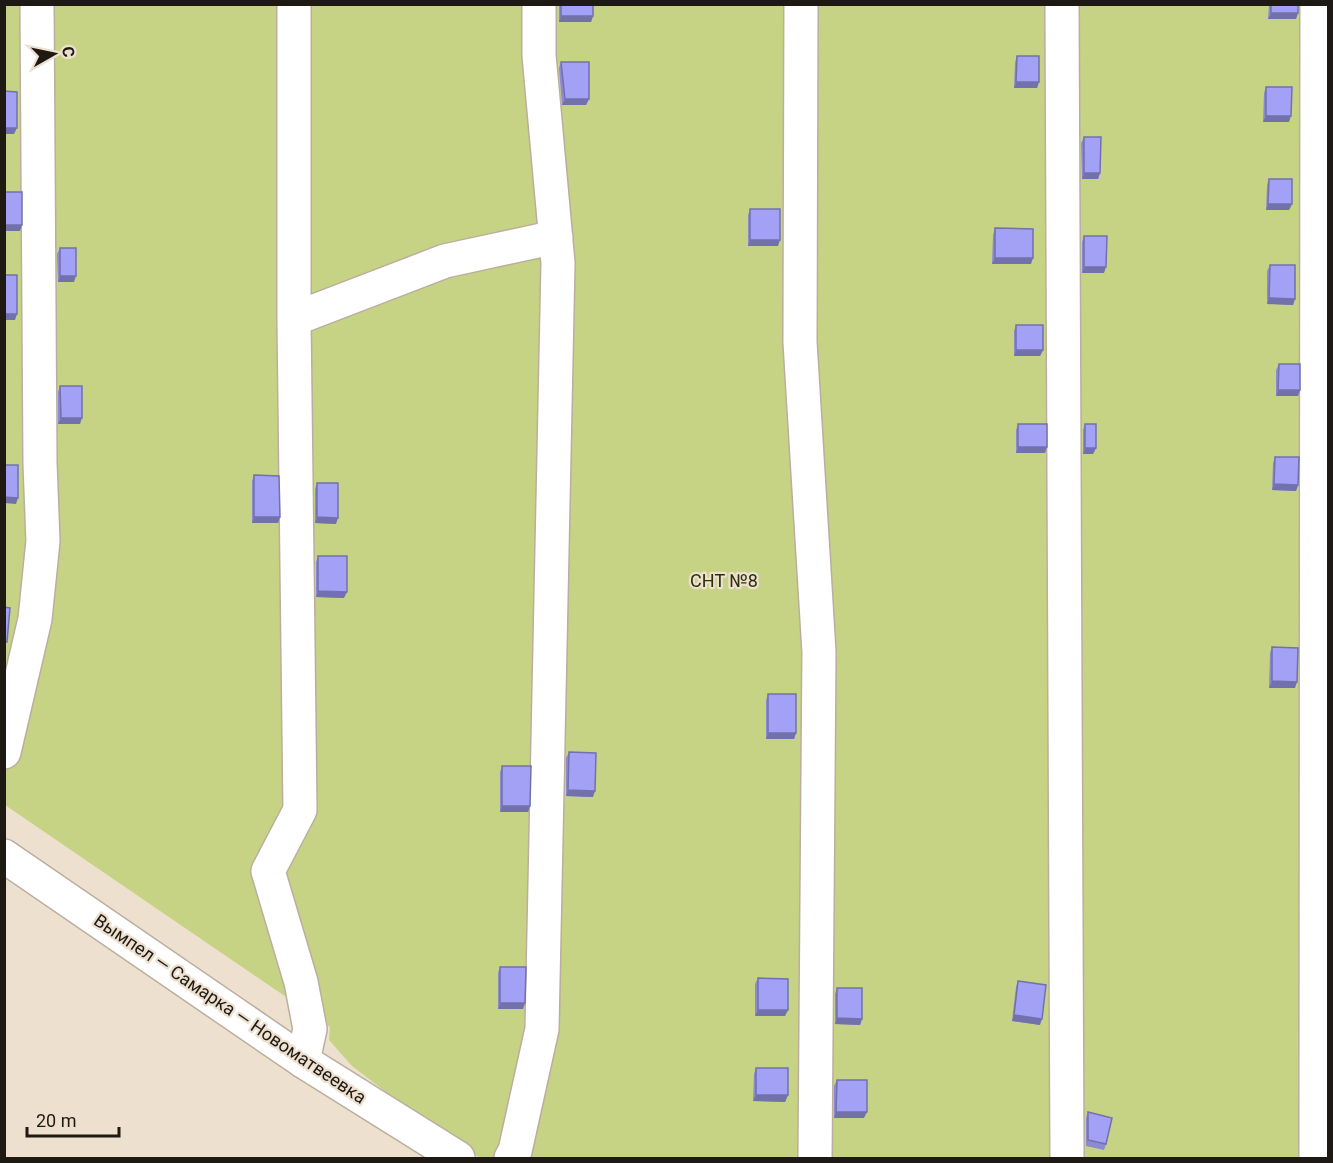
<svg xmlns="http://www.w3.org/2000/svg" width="1333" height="1163" viewBox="0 0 1333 1163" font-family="Roboto,sans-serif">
<rect width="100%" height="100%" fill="#ede0cf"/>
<path fill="#c6d384" d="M 5,5 L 1328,5 L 1328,1158 L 481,1158 L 458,1147 L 352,1066 L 329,1040 L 330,1027 L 5,805 Z"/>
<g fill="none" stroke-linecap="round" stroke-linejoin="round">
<defs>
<path id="minor" d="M 294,4 L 294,319 L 300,810 L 268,871 L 301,982 L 310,1029 L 303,1061
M 801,4 L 800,342 L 819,652 L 815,1158
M 1062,4 L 1067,1158
M 294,319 L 445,261 L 556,237
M 4,752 L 35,619 L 43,541 L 40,463 L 37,4
M 511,1158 L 515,1151 L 542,1029 L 558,263 L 539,55 L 539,4
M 1316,1158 L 1317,4"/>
<path id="major" d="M 4,856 L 303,1061 L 458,1158"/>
</defs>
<use href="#minor" stroke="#bbae9e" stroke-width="36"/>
<use href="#major" stroke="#bbae9e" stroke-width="36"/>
<use href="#minor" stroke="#fff" stroke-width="33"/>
<use href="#major" stroke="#fff" stroke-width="33"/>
</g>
<path fill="#8c8ad3" d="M 559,4 L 593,4 L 593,16 L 591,22 L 559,22 Z
M 1269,4 L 1298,4 L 1298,13 L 1296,19 L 1268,19 Z
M 1017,56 L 1039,82 L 1037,88 L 1014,88 L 1015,62 Z
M 561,62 L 589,99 L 586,105 L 562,105 L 559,68 Z
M 1266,87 L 1289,122 L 1263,122 L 1264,93 Z
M 1084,137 L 1100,173 L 1098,179 L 1082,179 L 1081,143 Z
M 1269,179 L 1292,204 L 1289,210 L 1266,210 L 1267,185 Z
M 750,209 L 778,246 L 748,246 L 748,215 Z
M 995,228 L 1031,264 L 992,264 L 993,235 Z
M 1084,236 L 1104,273 L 1082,273 L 1082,242 Z
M 60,248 L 74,282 L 58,282 L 57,254 Z
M 1270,265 L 1295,299 L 1293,305 L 1267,304 L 1267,271 Z
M 1016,325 L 1043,350 L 1040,356 L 1014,356 L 1014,331 Z
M 1279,364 L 1300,390 L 1298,396 L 1276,396 L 1276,370 Z
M 60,386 L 80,424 L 58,424 L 58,392 Z
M 1018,424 L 1045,453 L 1016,453 L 1016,430 Z
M 1085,424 L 1096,448 L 1093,454 L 1083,454 L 1083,430 Z
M 1275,457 L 1298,485 L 1296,491 L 1272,490 L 1273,463 Z
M 254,475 L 280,517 L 278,523 L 252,523 L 252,481 Z
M 317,483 L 336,524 L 315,523 L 315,489 Z
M 318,556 L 344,598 L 316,597 L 316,562 Z
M 1272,647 L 1295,688 L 1269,688 L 1270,653 Z
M 768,694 L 796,733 L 794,739 L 766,739 L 766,700 Z
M 569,752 L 593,797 L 566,796 L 566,758 Z
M 502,766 L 530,806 L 528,812 L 500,812 L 500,772 Z
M 500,967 L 523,1009 L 498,1009 L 498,973 Z
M 758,978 L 785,1016 L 755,1016 L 755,984 Z
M 1018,981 L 1040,1025 L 1012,1021 L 1016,987 Z
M 837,988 L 862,1019 L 860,1025 L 835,1024 L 835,994 Z
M 756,1068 L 788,1095 L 785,1102 L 753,1101 L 754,1074 Z
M 837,1080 L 864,1118 L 834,1118 L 834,1086 Z
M 1088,1112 L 1106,1144 L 1104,1150 L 1086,1146 L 1086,1118 Z"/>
<path fill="#7271ac" d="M 1271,13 L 1298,13 L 1296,19 L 1268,19 Z
M 561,16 L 593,16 L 591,22 L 559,22 Z
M 1016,82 L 1039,82 L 1037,88 L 1014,88 Z
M 565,99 L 589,99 L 586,105 L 562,105 Z
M 1266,116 L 1291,116 L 1289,122 L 1263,122 Z
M 4,128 L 17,128 L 14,134 L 4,134 Z
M 1084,173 L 1100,173 L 1098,179 L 1082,179 Z
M 1268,204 L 1292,204 L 1289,210 L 1266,210 Z
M 4,225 L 22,225 L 20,231 L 4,231 Z
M 750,240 L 780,240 L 778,246 L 748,246 Z
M 995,258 L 1033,258 L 1031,264 L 992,264 Z
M 1084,267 L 1106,267 L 1104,273 L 1082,273 Z
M 60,276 L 76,276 L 74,282 L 58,282 Z
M 1269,298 L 1295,299 L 1293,305 L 1267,304 Z
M 4,314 L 17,314 L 15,320 L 4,320 Z
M 1016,350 L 1043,350 L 1040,356 L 1014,356 Z
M 1278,390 L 1300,390 L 1298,396 L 1276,396 Z
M 61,418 L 82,418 L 80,424 L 58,424 Z
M 1018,447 L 1047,447 L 1045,453 L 1016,453 Z
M 1085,448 L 1096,448 L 1093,454 L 1083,454 Z
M 1274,484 L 1298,485 L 1296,491 L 1272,490 Z
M 4,497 L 18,498 L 16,504 L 4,503 Z
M 254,517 L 280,517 L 278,523 L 252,523 Z
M 317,517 L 338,518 L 336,524 L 315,523 Z
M 318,591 L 347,592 L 344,598 L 316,597 Z
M 1272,681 L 1297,682 L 1295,688 L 1269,688 Z
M 768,733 L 796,733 L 794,739 L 766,739 Z
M 568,790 L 595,791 L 593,797 L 566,796 Z
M 502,806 L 530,806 L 528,812 L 500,812 Z
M 500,1003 L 525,1003 L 523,1009 L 498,1009 Z
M 758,1010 L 788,1010 L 785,1016 L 755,1016 Z
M 1014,1015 L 1042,1019 L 1040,1025 L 1012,1021 Z
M 837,1018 L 862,1019 L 860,1025 L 835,1024 Z
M 756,1095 L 788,1095 L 785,1102 L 753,1101 Z
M 836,1112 L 867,1112 L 864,1118 L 834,1118 Z"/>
<path fill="#a3a1f5" stroke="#7271ac" stroke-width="1.5" d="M 561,4 L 593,4 L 593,16 L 561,16 Z
M 1271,4 L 1298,4 L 1298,13 L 1271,13 Z
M 1017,56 L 1039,56 L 1039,82 L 1016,82 Z
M 561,62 L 589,62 L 589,99 L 565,99 Z
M 1266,87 L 1292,87 L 1291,116 L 1266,116 Z
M 4,91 L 17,92 L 17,128 L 4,128 Z
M 1084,137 L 1101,137 L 1100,173 L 1084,173 Z
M 1269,179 L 1292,179 L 1292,204 L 1268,204 Z
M 4,192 L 22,192 L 22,225 L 4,225 Z
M 750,209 L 780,209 L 780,240 L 750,240 Z
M 995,228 L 1033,229 L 1033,258 L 995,258 Z
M 1084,236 L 1107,236 L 1106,267 L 1084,267 Z
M 60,248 L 76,248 L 76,276 L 60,276 Z
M 1270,265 L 1295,265 L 1295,299 L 1269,298 Z
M 4,275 L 17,275 L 17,314 L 4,314 Z
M 1016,325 L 1043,325 L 1043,350 L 1016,350 Z
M 1279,364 L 1300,364 L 1300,390 L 1278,390 Z
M 60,386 L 82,386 L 82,418 L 61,418 Z
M 1018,424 L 1047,424 L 1047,447 L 1018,447 Z
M 1085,424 L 1096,424 L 1096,448 L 1085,448 Z
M 1275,457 L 1299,457 L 1298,485 L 1274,484 Z
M 4,465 L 18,465 L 18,498 L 4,497 Z
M 254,475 L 279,476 L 280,517 L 254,517 Z
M 317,483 L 338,483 L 338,518 L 317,517 Z
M 318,556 L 347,556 L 347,592 L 318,591 Z
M 4,607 L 10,608 L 7,642 L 4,642 Z
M 1272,647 L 1298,648 L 1297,682 L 1272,681 Z
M 768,694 L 796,694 L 796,733 L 768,733 Z
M 569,752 L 596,753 L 595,791 L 568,790 Z
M 502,766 L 531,766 L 530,806 L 502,806 Z
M 500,967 L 526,967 L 525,1003 L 500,1003 Z
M 758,978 L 788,979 L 788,1010 L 758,1010 Z
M 1018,981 L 1046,985 L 1042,1019 L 1014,1015 Z
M 837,988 L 862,988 L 862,1019 L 837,1018 Z
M 756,1068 L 788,1068 L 788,1095 L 756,1095 Z
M 837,1080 L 867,1080 L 867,1112 L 836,1112 Z
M 1088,1112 L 1112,1118 L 1106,1144 L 1088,1140 Z"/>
<g text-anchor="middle" stroke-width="4.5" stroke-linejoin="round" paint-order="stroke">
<g font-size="18" fill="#2b3008" stroke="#ede0cf">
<text x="724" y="587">СНТ №8</text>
</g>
<g font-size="18" fill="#1e1913" stroke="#ede0cf">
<text transform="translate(230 1009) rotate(34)" y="6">Вымпел — Самарка — Новоматвеевка</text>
</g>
</g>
<rect width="1333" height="1163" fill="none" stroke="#1e1913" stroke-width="12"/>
<g transform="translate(54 54) rotate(81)" stroke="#ede0cf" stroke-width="4.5" paint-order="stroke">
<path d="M0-4.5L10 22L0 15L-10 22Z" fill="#1e1913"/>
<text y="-9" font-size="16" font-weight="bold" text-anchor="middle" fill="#1e1913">С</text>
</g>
<path d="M27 1127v9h92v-9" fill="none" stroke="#1e1913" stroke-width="3"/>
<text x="36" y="1127" font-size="18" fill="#1e1913" stroke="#ede0cf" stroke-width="4.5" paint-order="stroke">20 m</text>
</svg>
